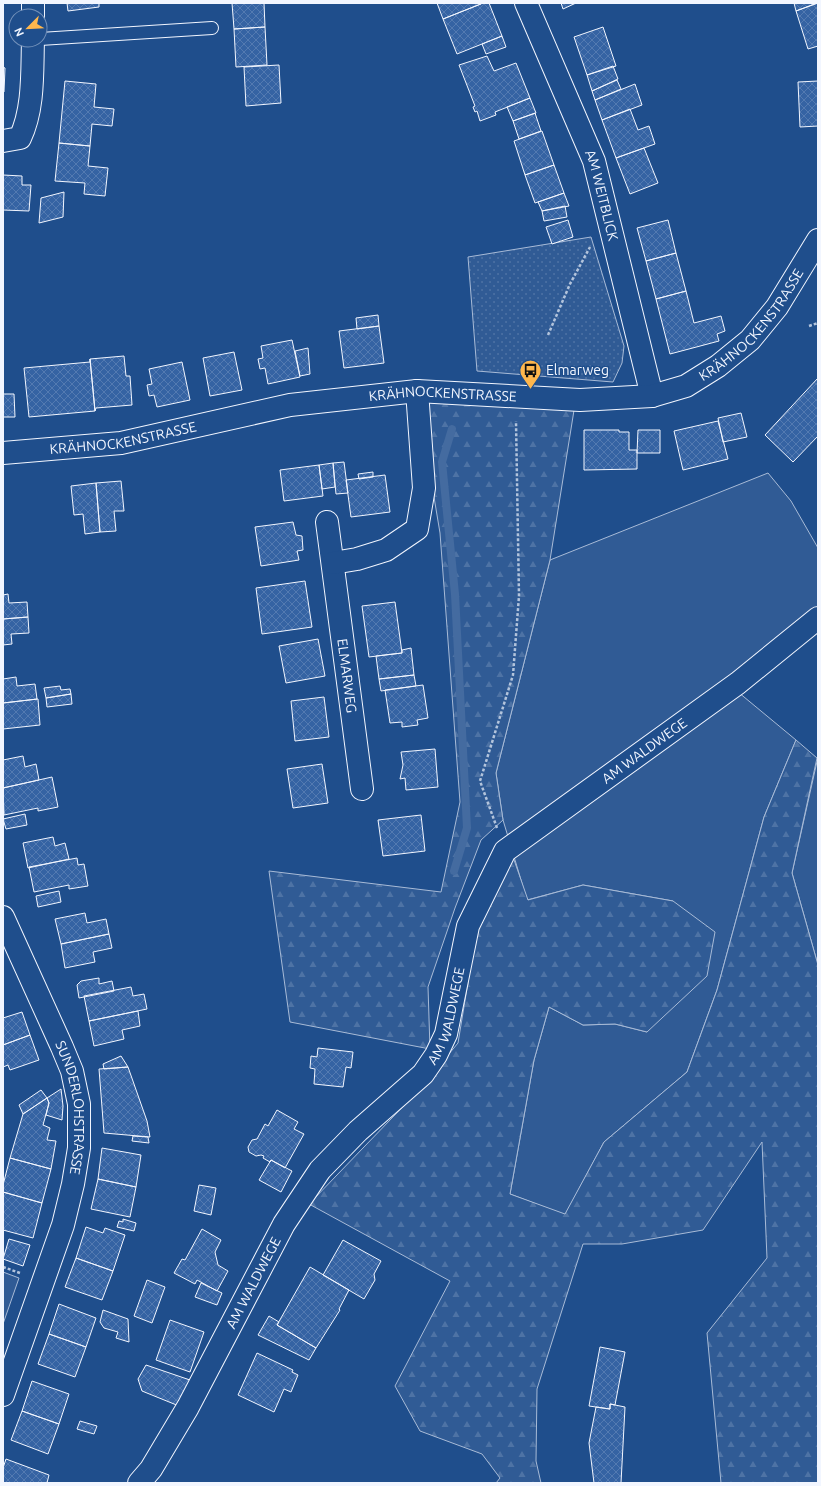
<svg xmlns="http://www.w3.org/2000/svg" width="821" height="1486" viewBox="0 0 821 1486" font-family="Ubuntu,sans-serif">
<defs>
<pattern id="forest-firs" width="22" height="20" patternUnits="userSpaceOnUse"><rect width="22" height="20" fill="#305b95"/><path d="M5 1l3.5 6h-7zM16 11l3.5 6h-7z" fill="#4e73a5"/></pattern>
<pattern id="park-dots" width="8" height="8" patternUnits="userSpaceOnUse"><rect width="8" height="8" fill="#305b95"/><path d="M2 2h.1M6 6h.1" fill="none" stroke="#4e73a5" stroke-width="1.8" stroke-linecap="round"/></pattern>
<pattern id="building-cross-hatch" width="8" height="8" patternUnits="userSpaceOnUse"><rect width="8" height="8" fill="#3563a3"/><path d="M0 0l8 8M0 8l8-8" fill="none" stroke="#537ab1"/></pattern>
</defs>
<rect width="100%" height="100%" fill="#1f4e8c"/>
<path fill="#305b95" stroke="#a8bbd7" d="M 768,473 L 791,501 L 818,548 L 818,626 L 738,692 L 796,740 L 764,817 L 717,990 L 687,1072 L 604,1142 L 565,1215 L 510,1194 L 534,1060 L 549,1007 L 583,1025 L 615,1024 L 647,1032 L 673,901 L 583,885 L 527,900 L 503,820 L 496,773 L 550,560 Z
M 818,757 L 818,965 L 792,873 Z
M 3,1272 L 19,1278 L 3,1324 Z"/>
<path fill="url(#forest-firs)" stroke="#a8bbd7" d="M 424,398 L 575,404 L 550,560 L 496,773 L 503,820 L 481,840 L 455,908 L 428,987 L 430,1049 L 290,1022 L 269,871 L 441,892 L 460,802 L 440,533 L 433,491 Z
M 796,740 L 817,758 L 792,873 L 818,965 L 818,1483 L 721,1483 L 707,1333 L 767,1258 L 762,1142 L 703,1230 L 622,1244 L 583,1244 L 537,1389 L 536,1461 L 541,1483 L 496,1483 L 500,1478 L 482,1454 L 420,1431 L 395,1386 L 450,1281 L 309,1204 L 418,1091 L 458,1043 L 476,934 L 512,854 L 528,900 L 583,885 L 673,901 L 715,932 L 707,976 L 647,1032 L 615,1024 L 583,1025 L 549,1007 L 534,1060 L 510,1194 L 565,1214 L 604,1142 L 687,1072 L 717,990 L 764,817 Z"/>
<path fill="url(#park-dots)" stroke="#a8bbd7" d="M 591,237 L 624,346 L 622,363 L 613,382 L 477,371 L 468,257 Z"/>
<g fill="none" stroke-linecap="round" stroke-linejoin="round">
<path stroke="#446ba0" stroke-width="8" d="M 452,429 L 442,462 L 455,594 L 467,828 L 454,871"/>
</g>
<path fill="url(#building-cross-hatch)" stroke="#f2f6ff" d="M 67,3 L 99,3 L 99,7 L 68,11 Z
M 232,3 L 264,3 L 265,27 L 234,29 Z
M 437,3 L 481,3 L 481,4 L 443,19 Z
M 489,3 L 502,36 L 457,54 L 443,19 L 483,3 Z
M 561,3 L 576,3 L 563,9 Z
M 794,3 L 817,3 L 796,11 Z
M 818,3 L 818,46 L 808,49 L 796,11 Z
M 265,27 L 267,65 L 236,67 L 234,29 Z
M 603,27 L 616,66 L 587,75 L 574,37 Z
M 502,36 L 506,47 L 486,54 L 482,44 Z
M 487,56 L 494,71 L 516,63 L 530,98 L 495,112 L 496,115 L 480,121 L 477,111 L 475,112 L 473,107 L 475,106 L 459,65 Z
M 279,65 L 281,103 L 246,106 L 244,67 Z
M 613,66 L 618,79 L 592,91 L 587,75 Z
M 3,67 L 5,68 L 4,92 L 3,92 Z
M 617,80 L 621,89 L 595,100 L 592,91 Z
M 65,81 L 96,84 L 94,107 L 114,109 L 112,126 L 92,124 L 90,146 L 59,143 Z
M 818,81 L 818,126 L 800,127 L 798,82 Z
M 635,84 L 642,105 L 602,120 L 595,100 Z
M 530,98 L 536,113 L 513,121 L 507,107 Z
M 630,109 L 638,130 L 649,126 L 655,144 L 616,158 L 602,120 Z
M 535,113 L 541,131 L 519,139 L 513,121 Z
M 542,131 L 554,165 L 525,175 L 514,141 Z
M 59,143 L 90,146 L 88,166 L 108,168 L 105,196 L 84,194 L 85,183 L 55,181 Z
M 644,148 L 658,183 L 630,194 L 616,158 Z
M 554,165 L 564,193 L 535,203 L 525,175 Z
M 3,175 L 22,176 L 22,185 L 31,185 L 29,211 L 3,210 Z
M 64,192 L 63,217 L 39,223 L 41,198 Z
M 564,193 L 569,206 L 542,211 L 538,202 Z
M 565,206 L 567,217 L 544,221 L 542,211 Z
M 568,220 L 573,237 L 552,244 L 546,227 Z
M 668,220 L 676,253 L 646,261 L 637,228 Z
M 676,253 L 686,291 L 656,299 L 646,261 Z
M 686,291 L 694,323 L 721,316 L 725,331 L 717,334 L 719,341 L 670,354 L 656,299 Z
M 378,315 L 379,326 L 357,329 L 356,318 Z
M 379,326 L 384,363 L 344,368 L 339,331 Z
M 292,340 L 300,377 L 268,384 L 265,368 L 260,369 L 258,359 L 263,358 L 261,346 Z
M 308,348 L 310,374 L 300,376 L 295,351 Z
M 234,352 L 242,390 L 210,396 L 203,358 Z
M 124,356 L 126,376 L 130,376 L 132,405 L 96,408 L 95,411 L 90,359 Z
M 90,359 L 95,411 L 29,417 L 24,368 L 90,362 Z
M 182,362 L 190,400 L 157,407 L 154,395 L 149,396 L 147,385 L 152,384 L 149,369 Z
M 818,378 L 818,436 L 793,462 L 765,435 Z
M 3,394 L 14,394 L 15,417 L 3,417 Z
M 741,413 L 747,437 L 723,442 L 718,418 Z
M 718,421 L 728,459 L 683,470 L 674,431 Z
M 584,430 L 619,430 L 619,432 L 629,432 L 629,450 L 637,450 L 637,469 L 584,470 Z
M 638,430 L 660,430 L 660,453 L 637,453 Z
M 344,462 L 348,493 L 336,494 L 333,463 Z
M 333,463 L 335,487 L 322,489 L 319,465 Z
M 319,465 L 323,496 L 284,501 L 280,470 Z
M 373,472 L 373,477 L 359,479 L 358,474 Z
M 385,475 L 390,512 L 351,517 L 346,480 Z
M 121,481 L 124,511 L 114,511 L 116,531 L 100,532 L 96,483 Z
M 96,483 L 100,532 L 85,534 L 83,514 L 74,515 L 71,486 Z
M 293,522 L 296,535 L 302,536 L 303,550 L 297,551 L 299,560 L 261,566 L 255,527 Z
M 305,581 L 312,627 L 262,634 L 256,588 Z
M 8,594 L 9,603 L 27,602 L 28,617 L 3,619 L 3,595 Z
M 395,602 L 402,653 L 369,657 L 362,606 Z
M 28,617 L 29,633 L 11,634 L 12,644 L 3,645 L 3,619 Z
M 318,639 L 325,676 L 286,683 L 279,646 Z
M 411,648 L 414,675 L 379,679 L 376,656 L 402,653 L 402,650 Z
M 414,675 L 416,686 L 381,691 L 379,679 Z
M 16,677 L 17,686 L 35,684 L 37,699 L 3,703 L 3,679 Z
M 423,685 L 428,718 L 417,720 L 418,725 L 402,727 L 402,722 L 390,723 L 385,690 Z
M 60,686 L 61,690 L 70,689 L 71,694 L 46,698 L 44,688 Z
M 71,694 L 72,704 L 47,707 L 46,698 Z
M 324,697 L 329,737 L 295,741 L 291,701 Z
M 38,699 L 40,725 L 3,729 L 3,703 Z
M 435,749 L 438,787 L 406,790 L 405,778 L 400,779 L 403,765 L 401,752 Z
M 23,756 L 25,767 L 36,764 L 39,780 L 3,788 L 3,760 Z
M 322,764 L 328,803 L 293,808 L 287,769 Z
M 52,777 L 58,807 L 38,811 L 38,808 L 4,815 L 3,788 Z
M 25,814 L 27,825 L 6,829 L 3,819 Z
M 421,815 L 425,851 L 383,856 L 378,820 Z
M 53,837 L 55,846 L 65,843 L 69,859 L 28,868 L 23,843 Z
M 77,858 L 78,865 L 84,864 L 88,886 L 69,889 L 69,885 L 34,892 L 29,867 Z
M 59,891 L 61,902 L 38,907 L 36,896 Z
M 85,913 L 87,923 L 106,919 L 109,934 L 61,944 L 55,919 Z
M 109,934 L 112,948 L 93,952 L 95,962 L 65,968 L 61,944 Z
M 99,978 L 99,984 L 112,981 L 114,991 L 79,998 L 77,985 L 81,981 Z
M 131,987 L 133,996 L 144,994 L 147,1009 L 89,1021 L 84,996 Z
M 138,1011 L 140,1026 L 122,1030 L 124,1039 L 94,1046 L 89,1021 Z
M 22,1012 L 30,1035 L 3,1045 L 3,1018 Z
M 30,1035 L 39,1060 L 10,1070 L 8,1065 L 3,1067 L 3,1045 Z
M 318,1048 L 353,1052 L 351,1068 L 346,1067 L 343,1087 L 314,1084 L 315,1069 L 310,1068 L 311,1056 L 317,1057 Z
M 121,1056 L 128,1067 L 104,1069 L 103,1064 Z
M 128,1067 L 147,1121 L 150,1137 L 104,1133 L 99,1069 Z
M 61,1089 L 63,1106 L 62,1120 L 46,1115 L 49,1103 L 47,1098 Z
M 41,1090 L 47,1098 L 23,1114 L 19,1105 Z
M 47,1098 L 49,1103 L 43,1125 L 50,1128 L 47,1140 L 56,1141 L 51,1169 L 10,1158 L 23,1114 Z
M 277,1110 L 298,1122 L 294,1129 L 304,1134 L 285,1168 L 271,1160 L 270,1162 L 263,1158 L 264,1156 L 261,1155 L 256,1156 L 249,1152 L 248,1147 L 252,1140 L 257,1139 L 265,1124 L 268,1126 Z
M 133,1136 L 148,1137 L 149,1143 L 132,1141 Z
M 102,1148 L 141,1155 L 136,1187 L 98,1179 Z
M 10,1158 L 51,1169 L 42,1203 L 3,1192 L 3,1185 Z
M 271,1160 L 292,1171 L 281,1192 L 259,1180 Z
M 98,1179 L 136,1187 L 130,1217 L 91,1209 Z
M 199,1185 L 216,1188 L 211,1215 L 194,1211 Z
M 3,1192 L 42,1203 L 33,1238 L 3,1230 Z
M 123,1219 L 136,1223 L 134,1231 L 117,1227 L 119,1221 L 123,1222 Z
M 86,1227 L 103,1233 L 105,1228 L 125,1235 L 113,1271 L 76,1258 Z
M 202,1229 L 221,1240 L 215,1252 L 218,1265 L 228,1271 L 217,1291 L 197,1280 L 195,1284 L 174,1273 L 182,1259 L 185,1260 Z
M 9,1239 L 30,1245 L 23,1266 L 3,1259 Z
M 343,1240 L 381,1261 L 374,1274 L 375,1280 L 364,1299 L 323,1275 Z
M 76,1258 L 113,1271 L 102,1300 L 65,1287 Z
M 310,1267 L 349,1290 L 339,1309 L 340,1310 L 316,1348 L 277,1325 Z
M 147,1280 L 165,1287 L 152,1323 L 134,1316 Z
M 201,1283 L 222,1293 L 217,1305 L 195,1297 Z
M 59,1304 L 96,1318 L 86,1347 L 49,1334 Z
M 103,1310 L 128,1319 L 129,1342 L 116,1338 L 118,1332 L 104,1328 L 100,1322 Z
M 269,1316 L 279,1322 L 277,1325 L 316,1348 L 309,1360 L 258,1335 Z
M 170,1320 L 204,1332 L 190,1372 L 156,1360 Z
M 49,1334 L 86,1347 L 75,1377 L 38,1364 Z
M 600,1347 L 625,1352 L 615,1405 L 610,1404 L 610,1409 L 589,1406 Z
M 257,1353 L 293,1370 L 292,1372 L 298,1375 L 291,1392 L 284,1389 L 274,1412 L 238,1395 Z
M 146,1365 L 190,1380 L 179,1406 L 142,1391 L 138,1379 Z
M 32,1381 L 69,1394 L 59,1424 L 22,1411 Z
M 610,1404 L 625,1407 L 621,1483 L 594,1483 L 589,1443 L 596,1407 L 610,1409 Z
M 22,1411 L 59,1424 L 48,1454 L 11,1440 Z
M 80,1421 L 97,1426 L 94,1434 L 77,1429 Z
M 6,1459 L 49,1475 L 47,1483 L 3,1483 L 3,1468 Z"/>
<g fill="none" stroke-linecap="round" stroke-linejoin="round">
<defs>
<path id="lane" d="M 40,39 L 212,28"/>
<g id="street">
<path id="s1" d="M 526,3 L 594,161 L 652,396"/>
<path d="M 33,16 L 33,3"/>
<path d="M 3,141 L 20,138 C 34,109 32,72 33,40"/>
<path id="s2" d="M 3,453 L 121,443 L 290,405 L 417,391 L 580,400 L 652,396 L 686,386 L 718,366 L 750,340 L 777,307 L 818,240"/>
<path id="s3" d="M 327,522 L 362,789"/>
<path d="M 333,563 L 357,559 L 386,550 L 417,529 L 424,488 L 417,391"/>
<path id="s4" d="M 3,917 L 62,1047 L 72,1071 L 79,1104 L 79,1148 L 73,1184 L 63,1225 L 3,1395"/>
<path id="s5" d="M 139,1483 L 151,1469 L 188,1407 L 284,1224 L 320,1170 L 358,1131 L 423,1074 L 436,1055 L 446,1034 L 468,926 L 505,851 L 738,683 L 818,618"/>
</g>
</defs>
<use href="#lane" stroke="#f2f6ff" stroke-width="14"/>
<use href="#street" stroke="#f2f6ff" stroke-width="24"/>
<path stroke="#b3c4dc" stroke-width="2.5" stroke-dasharray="3 2" stroke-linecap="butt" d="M 809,326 L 818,323
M 548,335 L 570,284 L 590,247
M 497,828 L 480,781 L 513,675 L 519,596 L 516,421
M 3,1267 L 20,1273"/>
<use href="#lane" stroke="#1f4e8c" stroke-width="12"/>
<use href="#street" stroke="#1f4e8c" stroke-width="22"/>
</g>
<defs>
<symbol id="bus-pin" viewBox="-11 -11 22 30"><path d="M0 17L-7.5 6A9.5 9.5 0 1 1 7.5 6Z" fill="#ffb74d" stroke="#1f4e8c"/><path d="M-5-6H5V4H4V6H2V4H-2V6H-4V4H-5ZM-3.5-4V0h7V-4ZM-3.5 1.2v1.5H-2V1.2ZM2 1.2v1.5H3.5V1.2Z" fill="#111"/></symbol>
</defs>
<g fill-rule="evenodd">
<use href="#bus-pin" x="518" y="358" width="25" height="34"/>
</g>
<g text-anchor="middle" stroke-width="3" stroke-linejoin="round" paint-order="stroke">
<g font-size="14" fill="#f2f6ff" stroke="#1f4e8c">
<text dy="5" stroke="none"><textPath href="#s1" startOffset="207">AM WEITBLICK</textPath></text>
<text dy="5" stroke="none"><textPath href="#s2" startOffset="781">KRÄHNOCKENSTRASSE</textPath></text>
<text dy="5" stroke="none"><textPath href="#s2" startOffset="445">KRÄHNOCKENSTRASSE</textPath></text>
<text dy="5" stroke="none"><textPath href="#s2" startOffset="121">KRÄHNOCKENSTRASSE</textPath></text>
<text dy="5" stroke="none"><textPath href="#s3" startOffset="155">ELMARWEG</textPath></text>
<text dy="5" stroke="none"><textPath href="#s5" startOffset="915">AM WALDWEGE</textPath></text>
<text dy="5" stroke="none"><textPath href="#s5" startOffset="567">AM WALDWEGE</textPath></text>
<text dy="5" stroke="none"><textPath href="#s4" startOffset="205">SUNDERLOHSTRASSE</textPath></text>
<text dy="5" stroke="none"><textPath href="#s5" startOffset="231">AM WALDWEGE</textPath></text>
</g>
<g font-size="14" fill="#f2f6ff" stroke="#1f4e8c" text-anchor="start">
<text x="546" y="375">Elmarweg</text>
</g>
</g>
<rect width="821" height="1486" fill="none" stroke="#f2f6ff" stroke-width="8"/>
<g transform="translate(28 28) rotate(246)"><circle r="19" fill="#1f4e8c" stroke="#7391ba"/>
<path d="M0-3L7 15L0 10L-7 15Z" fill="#ffb74d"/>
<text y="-6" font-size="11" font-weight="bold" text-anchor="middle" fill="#f2f6ff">N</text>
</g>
</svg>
